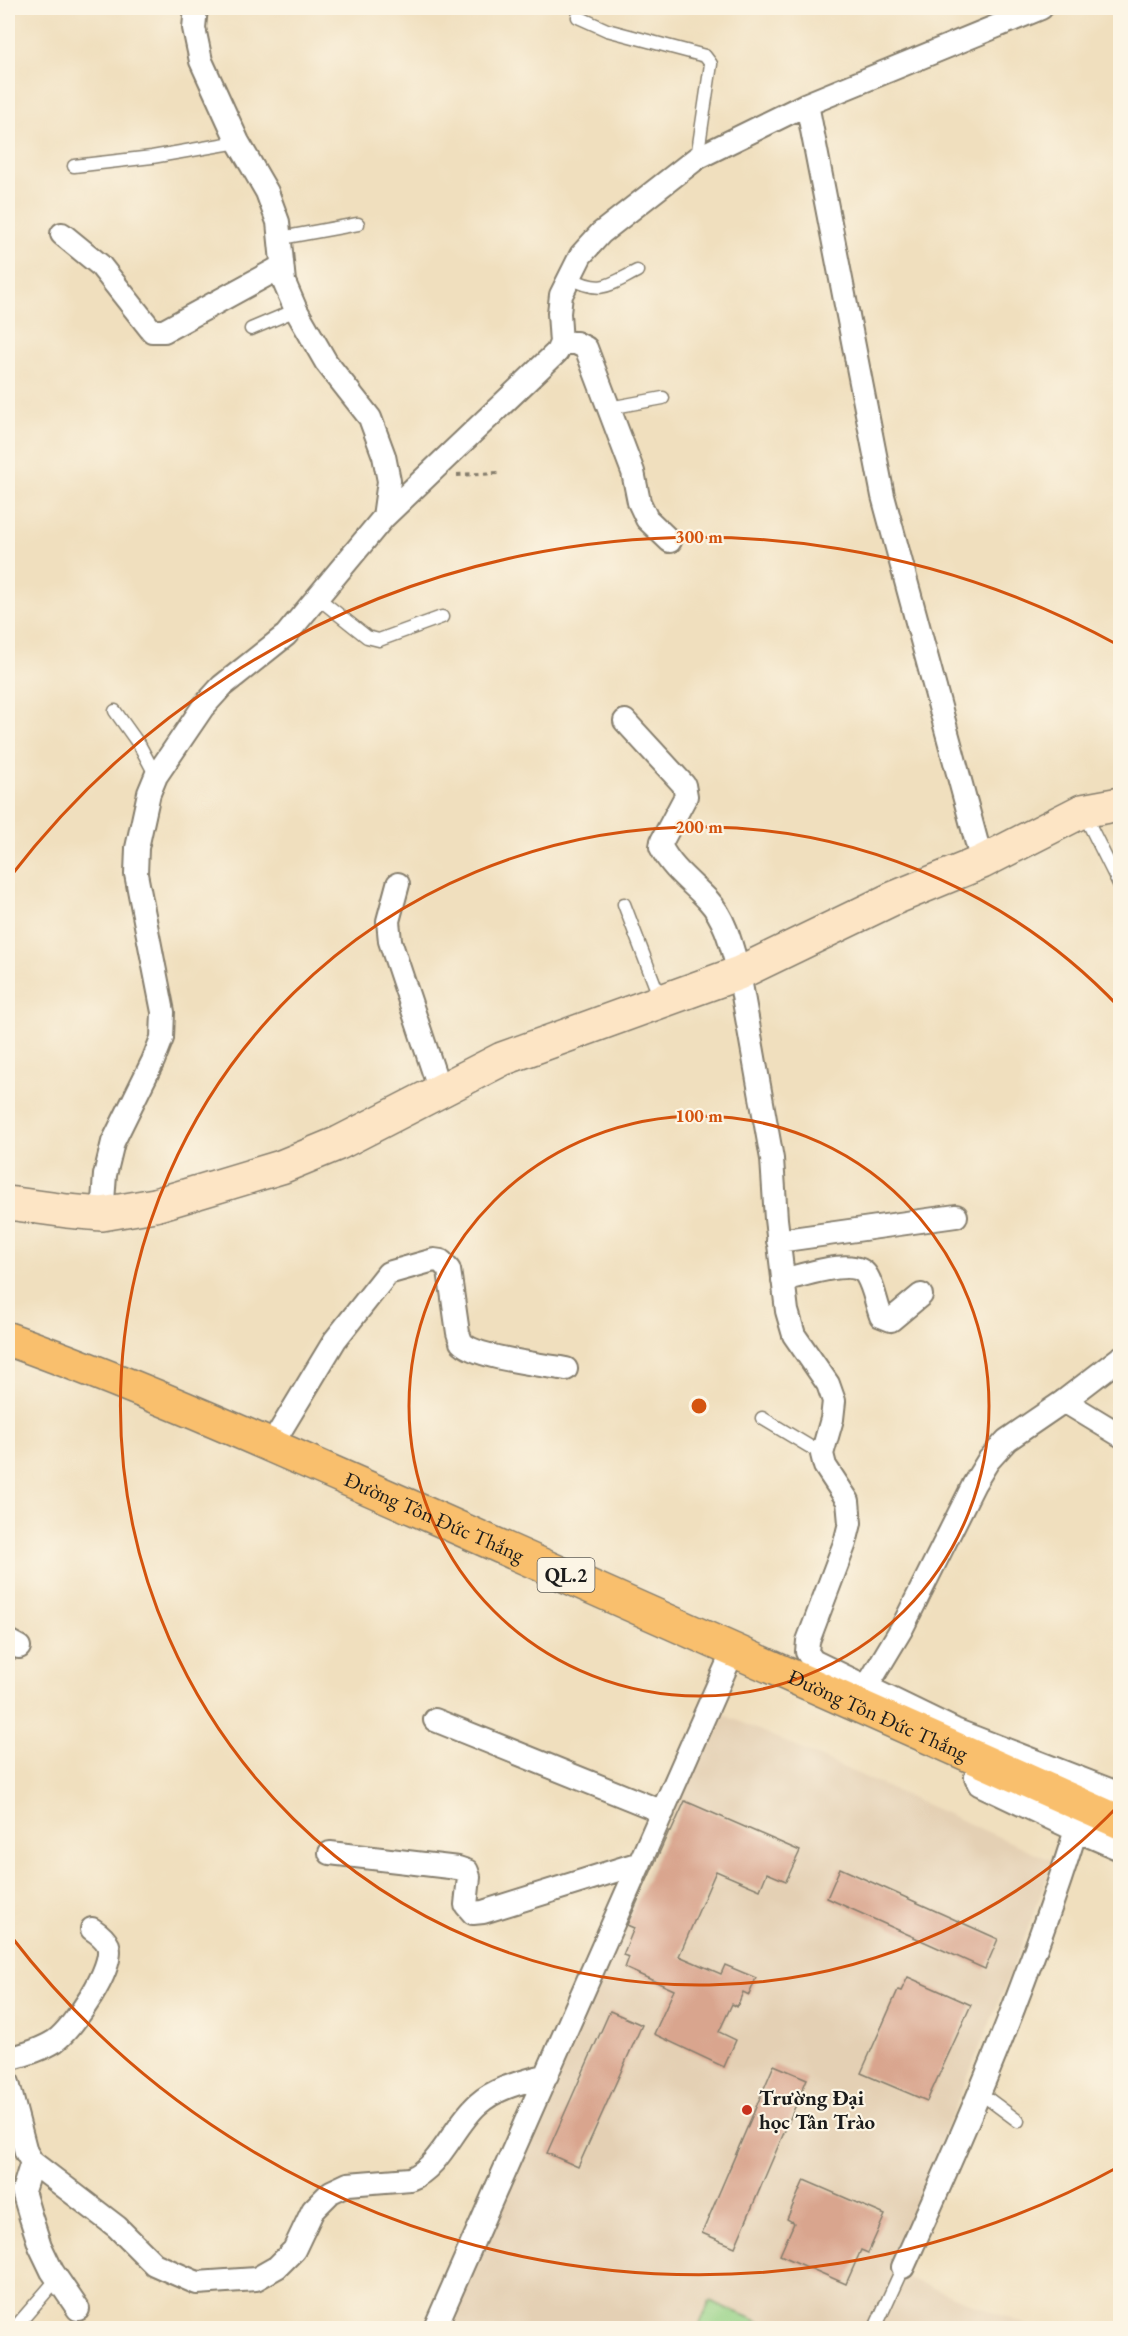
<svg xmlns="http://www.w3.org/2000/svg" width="1128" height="2336" viewBox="0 0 1128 2336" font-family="'EB Garamond',serif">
<rect width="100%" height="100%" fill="#fcf5e5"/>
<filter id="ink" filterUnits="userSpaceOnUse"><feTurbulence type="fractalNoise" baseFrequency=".0167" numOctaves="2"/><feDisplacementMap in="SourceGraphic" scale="12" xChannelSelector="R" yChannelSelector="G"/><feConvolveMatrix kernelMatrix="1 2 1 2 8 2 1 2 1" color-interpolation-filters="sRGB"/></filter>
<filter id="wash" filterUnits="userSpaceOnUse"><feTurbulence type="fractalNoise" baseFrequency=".008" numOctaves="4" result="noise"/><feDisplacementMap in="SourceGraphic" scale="24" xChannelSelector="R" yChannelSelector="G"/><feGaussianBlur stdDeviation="1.35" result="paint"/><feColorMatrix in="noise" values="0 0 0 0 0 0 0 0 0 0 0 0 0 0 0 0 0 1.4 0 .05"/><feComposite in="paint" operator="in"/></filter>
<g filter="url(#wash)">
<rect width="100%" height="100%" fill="#f0dfbe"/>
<path fill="#e4d0b4" d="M 718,1712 L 1053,1861 L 1020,1950 L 888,2270 L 1029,2326 L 1028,2328 L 442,2328 Z"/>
<path fill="#96d287" stroke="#597752" stroke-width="1.5" d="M 710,2301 L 774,2328 L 698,2328 Z"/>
<g id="blocks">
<path fill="#d9a58e" d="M 685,1801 L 800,1851 L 786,1881 L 767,1873 L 760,1890 L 716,1871 L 679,1956 L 721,1974 L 725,1965 L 756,1978 L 749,1995 L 743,1992 L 737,2007 L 732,2004 L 719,2032 L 736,2040 L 724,2067 L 654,2034 L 674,1990 L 625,1968 L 629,1957 L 623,1955 L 634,1928 L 627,1925 L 669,1831 L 671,1832 Z
M 840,1868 L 998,1939 L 985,1969 L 827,1898 Z
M 908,1977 L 971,2005 L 927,2101 L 861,2073 L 898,1990 L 901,1991 Z
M 610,2011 L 642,2025 L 578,2167 L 547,2153 Z
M 774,2065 L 807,2079 L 735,2247 L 702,2233 Z
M 804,2180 L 885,2215 L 868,2253 L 861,2250 L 846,2284 L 780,2255 L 794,2223 L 787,2219 Z"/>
</g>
</g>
<g filter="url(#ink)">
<use href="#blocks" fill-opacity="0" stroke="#867e6d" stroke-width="1.5"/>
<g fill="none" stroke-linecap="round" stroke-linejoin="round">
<defs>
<path id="lane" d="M 578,17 L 607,30 L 705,56 L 711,64 L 697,158
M 74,166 L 152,157 L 238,142
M 281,238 L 358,224
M 570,278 C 602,294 607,286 637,271
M 251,329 L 296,310
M 609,408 L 663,398
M 318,598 L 367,637 L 379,640 L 442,617
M 115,711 L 140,746 L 156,776
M 1083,812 L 1120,886
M 624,904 L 661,1001
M 762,1418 L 822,1454
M 979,2092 L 1018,2121
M 19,2323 L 57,2279
M 875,2328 L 903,2267"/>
<path id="street" d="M 196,8 L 194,28 L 201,61 L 238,142 L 267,192 L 278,222 L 284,282 L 296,310 L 326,362 L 370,418 L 384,456 L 389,481 L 384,517
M 807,104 L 883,496 L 982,862
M 62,234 L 100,265 L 152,331 L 164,331 L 281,267
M 561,343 L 576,343 L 586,348 L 633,472 L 639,502 L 647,519 L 670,541
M 625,721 L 684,785 L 686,796 L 662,841 L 661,847 C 672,869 692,883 708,900 C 726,919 732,948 739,973 L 772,1159 L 776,1219 L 787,1311 L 794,1335 L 828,1384 L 834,1401 L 832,1419 L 822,1454 L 825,1466 L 848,1501 L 850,1523 L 845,1543 L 808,1641 L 807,1652 L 813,1661 L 955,1730 L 1120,1794
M 398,884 L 388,921 L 390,941 L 440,1091
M 102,1214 L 105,1175 L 113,1142 L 153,1061 L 162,1038 L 163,1012 L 136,874 L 137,848 L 149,793 L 156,776 L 203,707 L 222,686 L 286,635 L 384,517 L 557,352 L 561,343 L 559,313 L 561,295 L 581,255 L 601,233 L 697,158 L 807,104 L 1041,8
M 778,1241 L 956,1216
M 783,1280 C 802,1276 856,1256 867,1276 C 874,1288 876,1303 881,1316 L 891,1320 L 921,1295
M 1064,1401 L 1120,1435
M 271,1446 L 335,1340 L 388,1273 L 434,1260 L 441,1261 L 449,1270 L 458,1333 C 458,1334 461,1340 461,1342 C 475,1358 544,1365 566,1369
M 8,1641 L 19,1647
M 866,1688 L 902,1628 L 974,1484 L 988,1461 L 1007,1440 L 1064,1401 L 1120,1358
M 435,1720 L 663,1812
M 1076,1830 L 1120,1849
M 330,1853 L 458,1868 L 467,1871 L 469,1877 L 466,1905 L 473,1913 L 483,1912 L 640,1863
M 8,2059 C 24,2055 41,2050 55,2041 C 73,2028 116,1967 108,1945 C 105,1938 98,1933 92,1929
M 8,2083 L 26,2152 L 32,2162 L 117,2227 L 154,2264 L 197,2283 L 256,2279 L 277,2267 L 294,2250 L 313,2210 L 331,2192 L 348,2184 L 410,2179 C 440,2168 454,2125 478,2104 C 497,2087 523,2082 547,2075
M 32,2162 L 23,2191 L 31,2218 L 40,2246 L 52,2271 L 78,2309
M 903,2267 C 968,2125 1029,1980 1076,1830 L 979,1784 L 976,1777 L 989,1749
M 435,2328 L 734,1649"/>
<path id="secondary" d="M 8,1203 L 67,1211 L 102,1214 L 155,1205 L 281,1167 L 339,1143 L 502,1059 L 739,973 L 892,899 L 982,862 L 1082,811 L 1120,804"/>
<g id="highway">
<path id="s1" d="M 8,1339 C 147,1389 283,1451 418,1510 C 653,1613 886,1720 1120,1822"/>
</g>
</defs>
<use href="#lane" stroke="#867e6d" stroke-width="15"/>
<use href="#street" stroke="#867e6d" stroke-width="26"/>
<use href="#secondary" stroke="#867e6d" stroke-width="36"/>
<use href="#highway" stroke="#867e6d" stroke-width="36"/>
<path stroke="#867e6d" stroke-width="4" stroke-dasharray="4.5 4.5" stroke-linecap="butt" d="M 457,475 L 500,473"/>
<use href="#lane" stroke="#fff" stroke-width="12"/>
<use href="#street" stroke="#fff" stroke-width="22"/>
<use href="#secondary" stroke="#fde5c5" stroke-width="33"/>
<use href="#highway" stroke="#f9bf6d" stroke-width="33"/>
</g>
</g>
<g fill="none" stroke="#d4530e" stroke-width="3">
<circle cx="699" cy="1406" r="290"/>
<path d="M1119 1805A579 579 0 1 1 1119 1007"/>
<path d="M1120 2166A869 869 0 0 1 10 1935M10 877A869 869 0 0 1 1120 646"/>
</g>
<circle fill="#c8321e" stroke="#fcf5e5" stroke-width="2" cx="747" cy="2110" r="6"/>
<g text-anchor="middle" stroke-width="4.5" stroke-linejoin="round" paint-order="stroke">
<rect fill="#fcf5e5" stroke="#5f5d58" stroke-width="1.5" x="537.5" y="1558" width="57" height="34" rx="4.5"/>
<g font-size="20" font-weight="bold" fill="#1c1c1c">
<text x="566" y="1582">QL.2</text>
</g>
<g font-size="21" fill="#1c1c1c" stroke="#fcf5e5">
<text dy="7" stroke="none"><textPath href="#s1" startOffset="462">Đường Tôn Đức Thắng</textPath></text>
<text dy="7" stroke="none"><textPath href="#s1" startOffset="948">Đường Tôn Đức Thắng</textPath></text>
</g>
<g font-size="21" font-weight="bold" fill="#1c1c1c" stroke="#fcf5e5" text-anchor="start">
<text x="759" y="2105">Trường Đại<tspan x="759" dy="24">học Tân Trào</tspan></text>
</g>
</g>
<circle cx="699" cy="1406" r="9" fill="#d4530e" stroke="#fcf5e5" stroke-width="3"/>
<g font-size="18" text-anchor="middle" font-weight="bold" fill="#d4530e" stroke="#fcf5e5" stroke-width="4.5" stroke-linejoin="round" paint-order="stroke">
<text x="699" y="543">300 m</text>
<text x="699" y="833">200 m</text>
<text x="699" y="1122">100 m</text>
</g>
<rect width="1128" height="2336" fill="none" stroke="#fcf5e5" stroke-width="30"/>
</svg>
